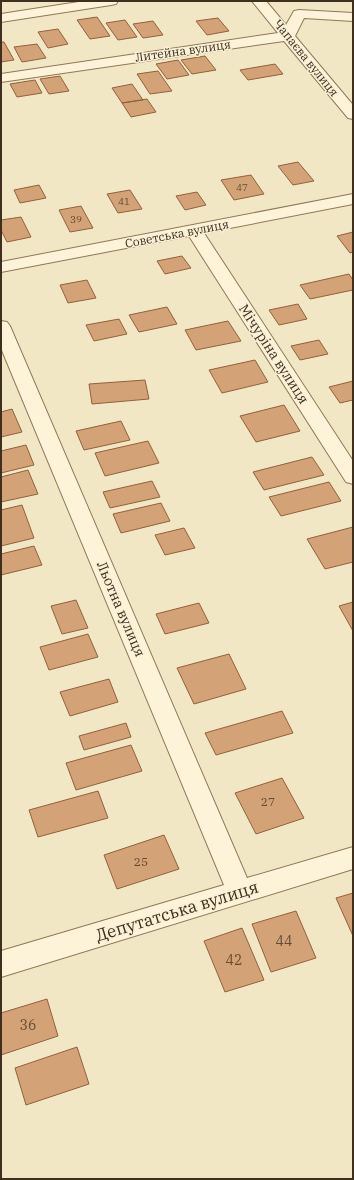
<svg xmlns="http://www.w3.org/2000/svg" width="354" height="1180" viewBox="0 0 354 1180" font-family="'IBM Plex Serif',serif">
<rect width="100%" height="100%" fill="#f2e7c4"/>
<path fill="#d4a277" stroke="#91613c" d="M 97,17 L 110,36 L 90,39 L 77,20 Z
M 218,18 L 229,31 L 207,35 L 196,21 Z
M 125,20 L 137,37 L 118,40 L 106,23 Z
M 153,21 L 163,35 L 143,38 L 133,24 Z
M 58,29 L 68,44 L 48,48 L 38,32 Z
M 1,42 L 4,42 L 14,60 L 1,62 Z
M 37,44 L 46,58 L 22,62 L 14,47 Z
M 205,56 L 216,70 L 192,74 L 181,60 Z
M 178,60 L 189,75 L 167,79 L 156,64 Z
M 275,64 L 283,74 L 248,80 L 240,70 Z
M 158,71 L 172,91 L 150,94 L 137,74 Z
M 60,76 L 69,91 L 49,94 L 40,79 Z
M 35,80 L 42,93 L 17,97 L 10,84 Z
M 132,84 L 143,100 L 122,103 L 112,88 Z
M 147,99 L 156,112 L 131,117 L 122,103 Z
M 298,162 L 314,181 L 293,185 L 278,166 Z
M 251,175 L 264,194 L 234,200 L 221,180 Z
M 39,185 L 46,198 L 20,203 L 14,190 Z
M 130,190 L 142,209 L 118,213 L 107,194 Z
M 197,192 L 206,205 L 185,210 L 176,196 Z
M 81,206 L 93,228 L 70,232 L 59,210 Z
M 21,217 L 31,237 L 7,242 L 1,230 L 1,220 Z
M 353,232 L 353,252 L 350,253 L 337,236 Z
M 182,256 L 191,268 L 165,274 L 157,261 Z
M 349,274 L 353,280 L 353,290 L 310,299 L 300,285 Z
M 87,280 L 96,298 L 68,303 L 60,285 Z
M 298,304 L 307,319 L 279,325 L 269,310 Z
M 167,307 L 177,324 L 139,332 L 129,315 Z
M 119,319 L 127,334 L 94,341 L 86,325 Z
M 228,321 L 241,341 L 196,350 L 185,330 Z
M 319,340 L 328,354 L 300,360 L 291,346 Z
M 255,360 L 268,382 L 222,393 L 209,370 Z
M 145,380 L 149,399 L 92,404 L 89,384 Z
M 353,381 L 353,400 L 340,403 L 329,387 Z
M 284,405 L 300,431 L 256,442 L 240,416 Z
M 12,409 L 22,432 L 1,437 L 1,412 Z
M 121,421 L 130,440 L 84,450 L 76,431 Z
M 148,441 L 159,463 L 105,476 L 95,453 Z
M 26,445 L 34,465 L 1,473 L 1,451 Z
M 312,457 L 324,475 L 264,490 L 253,472 Z
M 28,470 L 38,494 L 1,502 L 1,477 Z
M 152,481 L 160,497 L 110,508 L 103,492 Z
M 329,482 L 341,501 L 281,516 L 269,497 Z
M 161,503 L 170,521 L 121,533 L 113,514 Z
M 22,505 L 34,538 L 1,546 L 1,510 Z
M 353,527 L 353,562 L 325,569 L 307,539 Z
M 184,528 L 195,548 L 165,555 L 155,535 Z
M 34,546 L 42,565 L 1,575 L 1,554 Z
M 76,600 L 88,628 L 62,634 L 51,606 Z
M 353,602 L 353,631 L 339,606 Z
M 199,603 L 209,623 L 165,634 L 156,614 Z
M 88,634 L 98,657 L 49,670 L 40,647 Z
M 229,654 L 246,689 L 194,704 L 177,668 Z
M 109,679 L 118,702 L 70,716 L 60,692 Z
M 282,711 L 293,733 L 216,755 L 205,733 Z
M 126,723 L 131,737 L 84,750 L 79,736 Z
M 131,745 L 142,771 L 76,790 L 66,763 Z
M 282,778 L 304,818 L 256,834 L 235,793 Z
M 98,791 L 108,818 L 38,837 L 29,810 Z
M 164,835 L 179,869 L 117,889 L 104,855 Z
M 353,893 L 353,936 L 336,898 Z
M 296,911 L 316,958 L 271,972 L 252,924 Z
M 242,928 L 264,980 L 225,992 L 204,941 Z
M 47,999 L 58,1036 L 1,1055 L 1,1013 Z
M 77,1047 L 89,1084 L 26,1105 L 15,1068 Z"/>
<g fill="none" stroke-linecap="round" stroke-linejoin="round">
<defs>
<path id="minor" d="M 85,1 L 118,1 L 116,4 L 111,5 L 1,22 L 1,14 Z
M 252,1 L 266,1 L 286,25 L 294,11 L 299,10 L 353,13 L 353,21 L 304,18 L 295,36 L 353,105 L 353,119 L 348,118 L 284,41 L 1,82 L 1,74 L 278,33 Z
M 353,194 L 353,204 L 204,233 L 353,461 L 353,484 L 346,482 L 189,236 L 1,272 L 1,262 Z
M 1,321 L 7,322 L 10,326 L 247,878 L 353,847 L 353,869 L 1,977 L 1,951 L 224,885 L 1,348 Z"/>
</defs>
<use href="#minor" stroke="#907858" stroke-width="2"/>
<use href="#minor" fill="#fcf3d9" fill-rule="evenodd"/>
</g>
<g text-anchor="middle" stroke-width="3" stroke-linejoin="round" paint-order="stroke">
<g font-size="10" fill="#644c34">
<text x="242" y="191">47</text>
<text x="124" y="205">41</text>
<text x="76" y="223">39</text>
</g>
<g font-size="12" fill="#3e2f1e" stroke="#f9f0d5">
<text transform="translate(183 51) rotate(-8)" y="4">Литейна вулиця</text>
<text transform="translate(306 58) rotate(51)" y="4">Чапаєва вулиця</text>
<text transform="translate(177 234) rotate(-11)" y="4">Советська вулиця</text>
</g>
<g font-size="12" fill="#644c34">
<text x="268" y="806">27</text>
<text x="141" y="866">25</text>
</g>
<g font-size="14" fill="#3e2f1e" stroke="#f9f0d5">
<text transform="translate(274 354) rotate(57)" y="5">Мічуріна вулиця</text>
<text transform="translate(121 609) rotate(67)" y="5">Льотна вулиця</text>
</g>
<g font-size="14" fill="#644c34">
<text x="284" y="946">44</text>
<text x="234" y="965">42</text>
<text x="28" y="1030">36</text>
</g>
<g font-size="17" fill="#3e2f1e" stroke="#f9f0d5">
<text transform="translate(177 911) rotate(-17)" y="6">Депутатська вулиця</text>
</g>
</g>
<rect width="354" height="1180" fill="none" stroke="#3e2f1e" stroke-width="4"/>
</svg>
